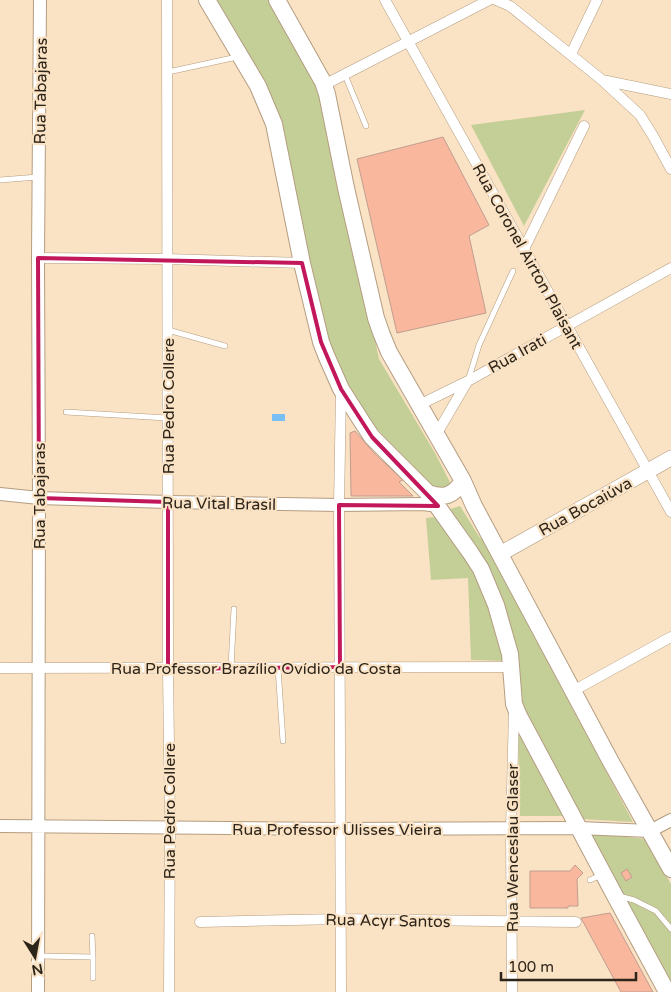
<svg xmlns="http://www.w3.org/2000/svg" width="671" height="992" viewBox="0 0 671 992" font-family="'Varela Round',sans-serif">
<rect width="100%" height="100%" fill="#fae2c4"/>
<path fill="#c4cf98" d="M 214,0 L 271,0 L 317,80 L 326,106 L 379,359 L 435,453 L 454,490 L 434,493 L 356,405 L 333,357 L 304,254 L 276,115 Z
M 585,110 L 524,226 L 471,125 Z
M 460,506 L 480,538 L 487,542 L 561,687 L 633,822 L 581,819 L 519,701 L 514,654 L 447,510 Z
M 435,517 L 467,560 L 485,595 L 506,661 L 471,660 L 468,578 L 431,580 L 426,518 Z
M 518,726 L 566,816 L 520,816 Z
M 583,832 L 646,839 L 671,884 L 671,992 Z"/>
<path fill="#78bff6" d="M 272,414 L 285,414 L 285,421 L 272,421 Z"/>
<path fill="#f9b79e" stroke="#c19d90" d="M 443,137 L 489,225 L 469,236 L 486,313 L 397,333 L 357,159 Z
M 355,431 L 375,454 L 403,480 L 399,482 L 413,496 L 351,496 L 350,433 Z
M 575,865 L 583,873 L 577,879 L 578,906 L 568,906 L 568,908 L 530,908 L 530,871 L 570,871 Z
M 627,869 L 632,877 L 626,881 L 621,873 Z
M 610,913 L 653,992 L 621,992 L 581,918 Z"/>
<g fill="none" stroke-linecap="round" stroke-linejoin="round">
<defs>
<path id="service" d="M 168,72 L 237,57
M 345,75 L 366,126
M 0,180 L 38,177
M 168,330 L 225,346
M 468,381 L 479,345 L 513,271
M 66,412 L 167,418
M 231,667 L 234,609
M 278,668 L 283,741
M 590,880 L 601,875
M 619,896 L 634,900 L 656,911 L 671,929
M 92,936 L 93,957
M 39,956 L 93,957 L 93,978"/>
<path id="minor" d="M 167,0 L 168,669 L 170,827 L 169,992
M 385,0 L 671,512
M 496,0 L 510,6 L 602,80 L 671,94
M 571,54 L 597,0
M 604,82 L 640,115 L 653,136 L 671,169
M 324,85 L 489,0
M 524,249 L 584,126
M 38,258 L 167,259 L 302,263
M 341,391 L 339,505 L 341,992
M 419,405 L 468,381 L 671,268
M 436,435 L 467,382
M 0,668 L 512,667
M 573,691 L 671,637
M 200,922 L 341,919 L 576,922
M 512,992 L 511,829 L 514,711"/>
<path id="tertiary" d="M 0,494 L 39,498 L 168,502 L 339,505 L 423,504 L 438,506
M 0,826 L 341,829 L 579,828 L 650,831 L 671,820
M 38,992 L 39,498 L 38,258 L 40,0"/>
<path id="secondary" d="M 500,554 L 671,458"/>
<path id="primary" d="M 207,0 L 258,86 L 274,124 L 302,263 L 321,342 L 326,355 L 341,389 L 364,425 L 372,437 L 428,493 L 470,552 L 481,569 L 496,605 L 510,654 L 514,704 L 519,716 L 614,894 L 667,992
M 277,0 L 323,82 L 327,94 L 346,188 L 376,318 L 382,335 L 389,352 L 463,481 L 474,506 L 611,762 L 671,869
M 428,493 C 444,499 453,496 463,481"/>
</defs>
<use href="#service" stroke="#b49d81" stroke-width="6"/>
<use href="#minor" stroke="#b49d81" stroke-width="11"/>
<use href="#tertiary" stroke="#b49d81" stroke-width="14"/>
<use href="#secondary" stroke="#b49d81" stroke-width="16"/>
<use href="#primary" stroke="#b49d81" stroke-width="18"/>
<use href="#service" stroke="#fff" stroke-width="5"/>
<use href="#minor" stroke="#fff" stroke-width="10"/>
<use href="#tertiary" stroke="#fff" stroke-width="12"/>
<use href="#secondary" stroke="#fff" stroke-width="15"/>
<use href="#primary" stroke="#fff" stroke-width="16"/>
</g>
<path fill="none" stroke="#c2185b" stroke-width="4" stroke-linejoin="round" d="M 38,258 L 302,263 L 321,342 L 341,389 L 372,437 L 438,506 L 339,505 L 340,667 L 168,669 L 168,502 L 39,498 Z"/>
<g text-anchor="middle" stroke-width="4.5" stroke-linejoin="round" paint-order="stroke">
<g font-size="16" fill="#2e251a" stroke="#fae2c4">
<text transform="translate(40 91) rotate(-89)" y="6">Rua Tabajaras</text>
<text transform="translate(528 256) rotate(61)" y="6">Rua Coronel Airton Plaisant</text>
<text transform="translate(517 353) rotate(-29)" y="6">Rua Irati</text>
<text transform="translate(168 406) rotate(-90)" y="6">Rua Pedro Collere</text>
<text transform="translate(39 496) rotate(-90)" y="6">Rua Tabajaras</text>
<text transform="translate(219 503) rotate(1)" y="6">Rua Vital Brasil</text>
<text transform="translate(585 506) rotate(-29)" y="6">Rua Bocaiúva</text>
<text x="256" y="674">Rua Professor Brazílio Ovídio da Costa</text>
<text transform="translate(169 811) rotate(-90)" y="6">Rua Pedro Collere</text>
<text x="337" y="835">Rua Professor Ulisses Vieira</text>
<text transform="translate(512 848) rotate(-90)" y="6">Rua Wenceslau Glaser</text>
<text transform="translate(388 920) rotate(1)" y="6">Rua Acyr Santos</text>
</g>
</g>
<g transform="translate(35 957) rotate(169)" stroke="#fae2c4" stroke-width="4" paint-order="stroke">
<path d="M0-4L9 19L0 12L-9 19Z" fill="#2e251a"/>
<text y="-8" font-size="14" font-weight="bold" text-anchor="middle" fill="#2e251a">N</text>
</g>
<path d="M501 972v8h135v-8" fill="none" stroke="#2e251a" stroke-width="2.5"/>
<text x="508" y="972" font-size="15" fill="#2e251a" stroke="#fae2c4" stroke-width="4" paint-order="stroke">100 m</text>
</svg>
